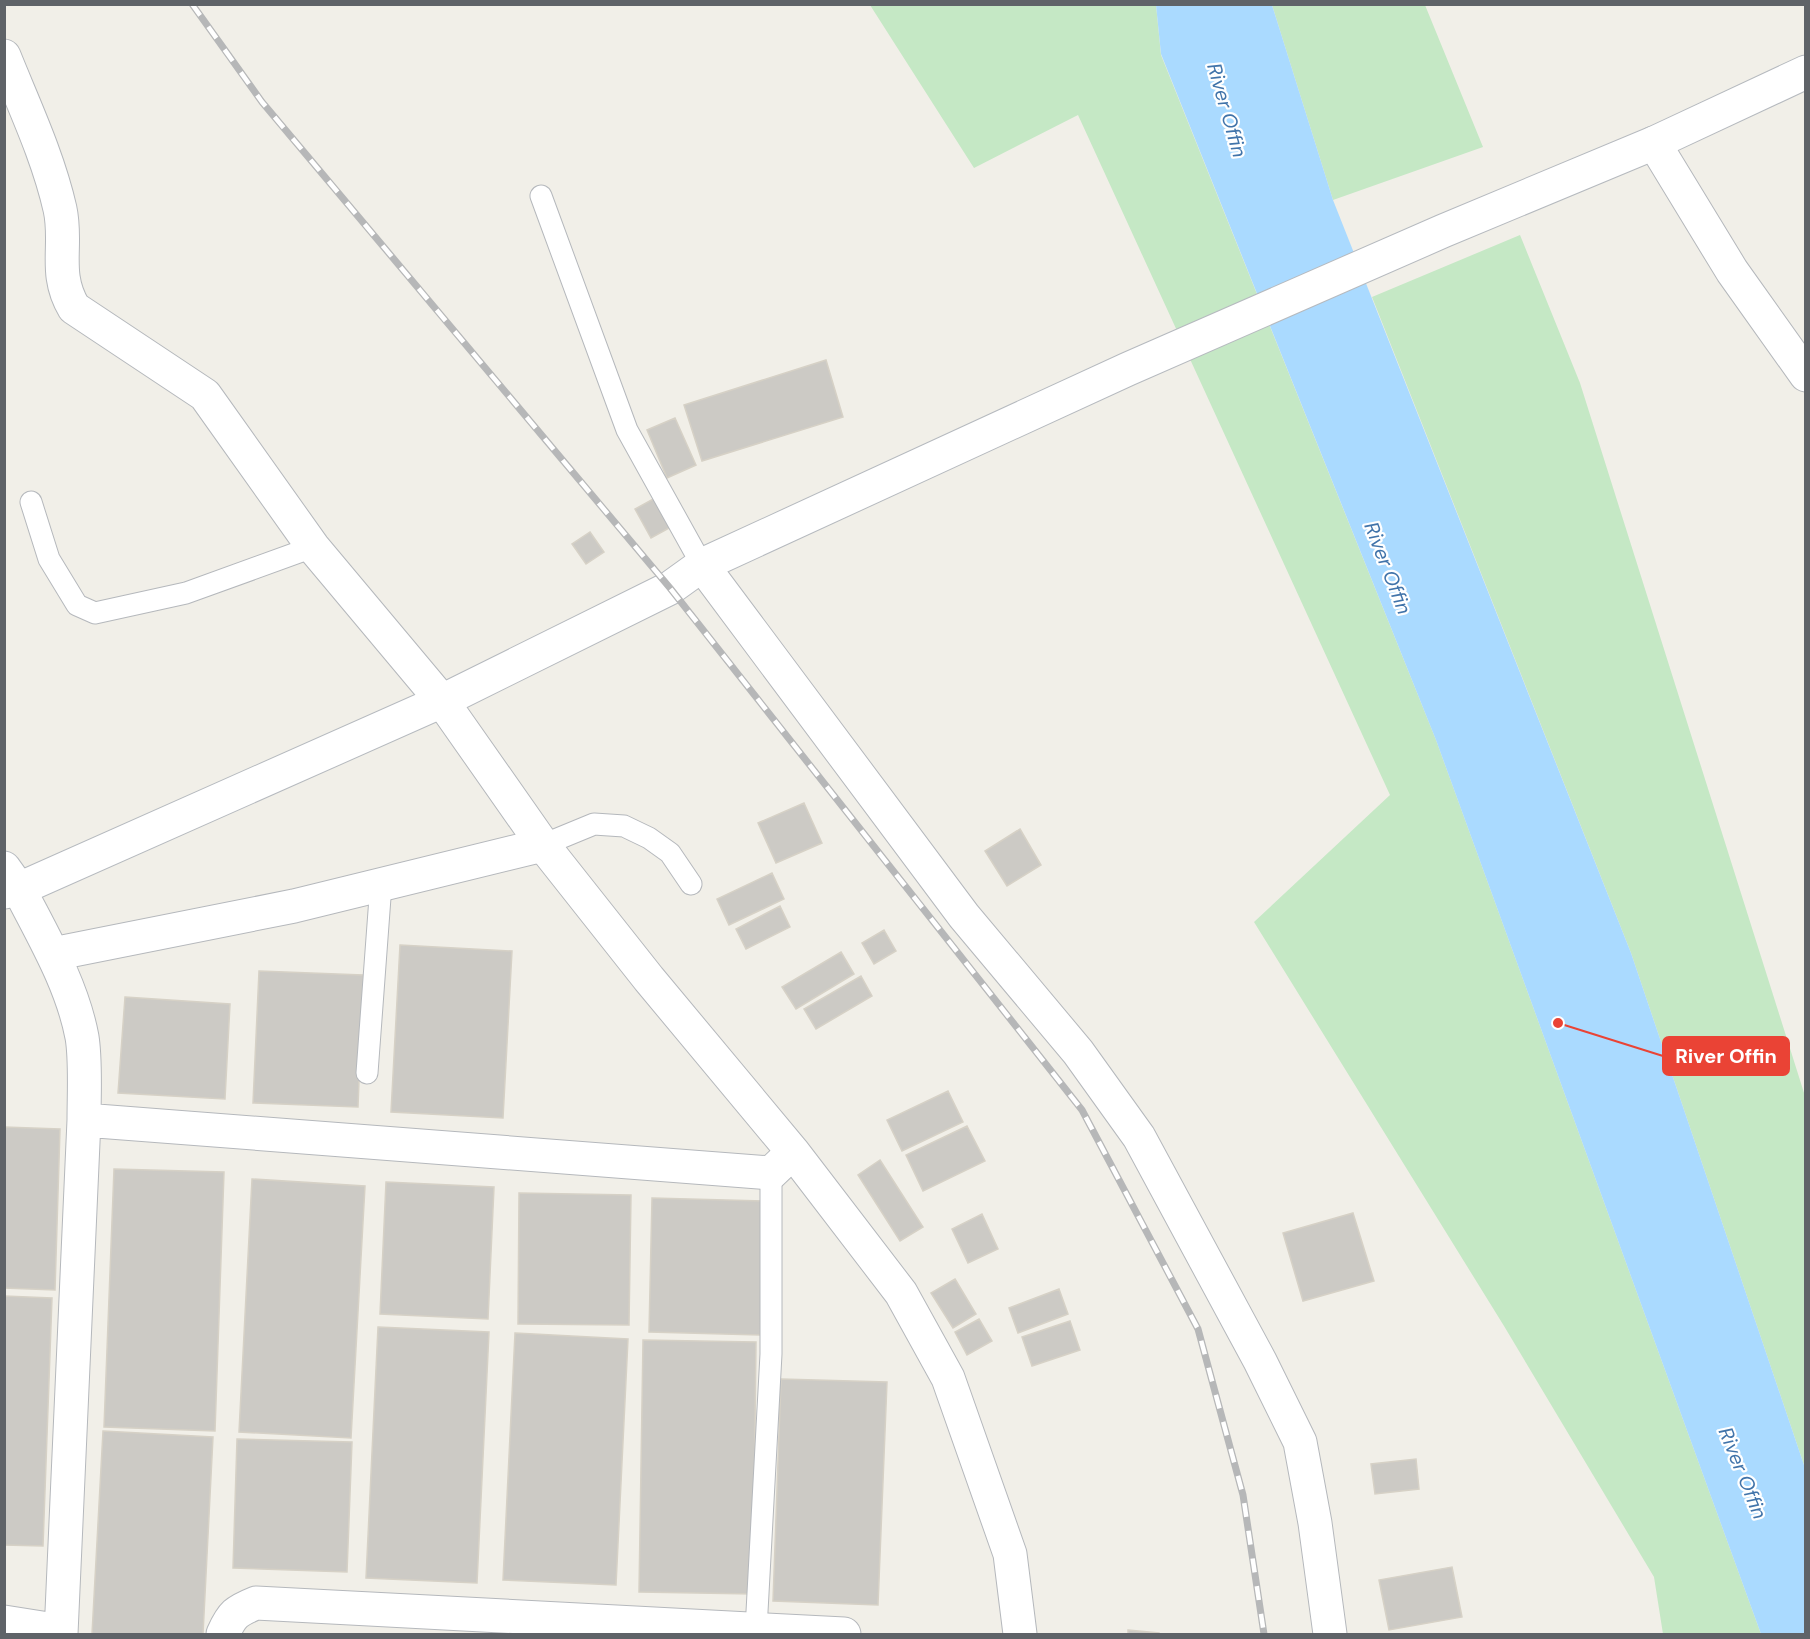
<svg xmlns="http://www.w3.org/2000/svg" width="1810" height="1639" viewBox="0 0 1810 1639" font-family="'DM Sans',sans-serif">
<rect width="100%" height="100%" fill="#f1efe8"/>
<path fill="#c5e8c5" d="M 870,5 L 1156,5 L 1161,55 L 1436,740 L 1761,1634 L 1663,1634 L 1654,1577 L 1504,1326 L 1254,922 L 1390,795 L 1078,115 L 974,168 Z
M 1272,5 L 1425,5 L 1483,147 L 1333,200 Z
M 1520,235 L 1580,383 L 1805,1096 L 1805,1468 L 1631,953 L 1372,297 Z"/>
<path fill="#aadaff" d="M 1156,5 L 1272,5 L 1333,200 L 1631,953 L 1805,1468 L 1805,1634 L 1761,1634 L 1436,740 L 1161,54 Z"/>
<path fill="#cccac5" stroke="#d6d1c6" stroke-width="1.5" d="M 826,360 L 843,417 L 702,461 L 684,405 Z
M 675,418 L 696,465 L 667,478 L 647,430 Z
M 655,498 L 671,527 L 651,538 L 635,509 Z
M 590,532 L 604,552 L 586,564 L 572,544 Z
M 804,803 L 822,843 L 776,863 L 758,823 Z
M 1020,829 L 1041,865 L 1007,886 L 985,851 Z
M 772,873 L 784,899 L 729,925 L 717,899 Z
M 780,906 L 790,927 L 746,949 L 736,929 Z
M 884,930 L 896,951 L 874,964 L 862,943 Z
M 400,945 L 512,951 L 503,1118 L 391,1112 Z
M 841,952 L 854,974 L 796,1009 L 782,987 Z
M 259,971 L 363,975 L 358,1107 L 253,1103 Z
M 861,976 L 872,996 L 816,1029 L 804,1009 Z
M 125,997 L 230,1004 L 225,1099 L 118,1093 Z
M 948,1091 L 963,1122 L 902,1151 L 887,1120 Z
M 967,1126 L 985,1161 L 923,1191 L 906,1155 Z
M 4,1127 L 60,1129 L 55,1290 L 4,1288 Z
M 880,1160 L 923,1227 L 900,1241 L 858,1175 Z
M 114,1169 L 224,1172 L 215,1431 L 104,1427 Z
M 252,1179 L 365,1186 L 351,1438 L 239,1432 Z
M 386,1182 L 494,1187 L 488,1319 L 380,1314 Z
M 519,1193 L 631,1195 L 629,1325 L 518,1324 Z
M 652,1198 L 764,1201 L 760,1335 L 649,1332 Z
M 1353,1213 L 1374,1281 L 1303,1301 L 1283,1233 Z
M 982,1214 L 998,1249 L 968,1263 L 952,1229 Z
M 955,1279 L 976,1314 L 953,1328 L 931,1293 Z
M 1059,1289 L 1068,1314 L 1018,1333 L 1009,1308 Z
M 4,1296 L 52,1298 L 43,1546 L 4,1545 Z
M 979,1319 L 992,1341 L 967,1355 L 955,1332 Z
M 1070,1321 L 1080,1350 L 1032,1366 L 1022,1337 Z
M 378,1327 L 489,1332 L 477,1583 L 366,1578 Z
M 515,1333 L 628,1339 L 616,1585 L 503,1580 Z
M 643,1340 L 756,1342 L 753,1594 L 639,1592 Z
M 781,1379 L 887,1382 L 878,1605 L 773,1601 Z
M 103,1431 L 213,1437 L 203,1634 L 92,1634 Z
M 237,1439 L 352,1442 L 347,1572 L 233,1568 Z
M 1416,1459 L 1419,1489 L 1375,1494 L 1371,1464 Z
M 1452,1567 L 1462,1617 L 1389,1630 L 1379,1580 Z
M 1128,1630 L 1159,1633 L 1159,1634 L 1128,1634 Z"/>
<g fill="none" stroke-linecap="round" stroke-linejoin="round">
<defs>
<path id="lane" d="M 541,196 L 627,430 L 702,565
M 31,502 L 49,559 L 77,605 L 95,613 L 186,593 L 313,547
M 543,845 L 594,824 L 624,826 L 649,838 L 670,853 L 691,884
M 367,1073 L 381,884
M 756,1630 L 771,1354 L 771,1173"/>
<path id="street" d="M 4,56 C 24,106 48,156 60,209 C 68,245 53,273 74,308 L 205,395 L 313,547 L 442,701 L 543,845 L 649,979 L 793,1152 L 901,1293 L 948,1378 L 1010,1554 L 1020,1634
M 1654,143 L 1732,271 L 1806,375
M 702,565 L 964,916 L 1078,1052 L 1139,1137 L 1260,1361 L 1300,1442 L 1315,1523 L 1330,1634
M 4,892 L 19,889 C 43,936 72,984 82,1037 C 86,1061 84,1095 84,1120 L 61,1634
M 53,954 L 294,906 L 543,845
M 84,1120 L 771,1173 L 793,1152
M 4,1622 L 61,1631
M 223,1634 C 232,1614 236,1611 256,1603 L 844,1634"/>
<path id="secondary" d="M 4,868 L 19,889 L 442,701 L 670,588 L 702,565 L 1128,369 L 1443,231 L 1654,143 L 1806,72"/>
</defs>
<use href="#lane" stroke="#b5b8bc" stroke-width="23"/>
<use href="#street" stroke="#b5b8bc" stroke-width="35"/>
<use href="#secondary" stroke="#b6babf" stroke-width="35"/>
<use href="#lane" stroke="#fff" stroke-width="21"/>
<use href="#street" stroke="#fff" stroke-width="33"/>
<use href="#secondary" stroke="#fff" stroke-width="33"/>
<defs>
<path id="rail" d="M 192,4 L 262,102 L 670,588 L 1082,1110 L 1198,1329 L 1243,1495 L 1264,1634"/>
</defs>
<use href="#rail" stroke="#b6b7b8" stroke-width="7"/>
<use href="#rail" stroke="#fff" stroke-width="4.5" stroke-dasharray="14" stroke-linecap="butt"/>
</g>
<g text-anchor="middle" stroke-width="4.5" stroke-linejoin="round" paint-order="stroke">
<g font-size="20" font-style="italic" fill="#4174aa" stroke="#fff">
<text transform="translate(1227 110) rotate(74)" y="7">River Offin</text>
<text transform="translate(1388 568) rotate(69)" y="7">River Offin</text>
<text transform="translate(1743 1473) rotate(68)" y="7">River Offin</text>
</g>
</g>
<path fill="none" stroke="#ea4335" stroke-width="2" d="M1558 1023L1663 1056"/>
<circle fill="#ea4335" stroke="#fff" stroke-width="2" cx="1558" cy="1023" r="6"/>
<rect fill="#ea4335" stroke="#ea4335" stroke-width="2" x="1663" y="1037" width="126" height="38" rx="6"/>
<g font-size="20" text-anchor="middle" font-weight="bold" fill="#fff">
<text x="1726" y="1063">River Offin</text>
</g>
<rect width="1810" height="1639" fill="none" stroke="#5f6368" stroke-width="12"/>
</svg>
